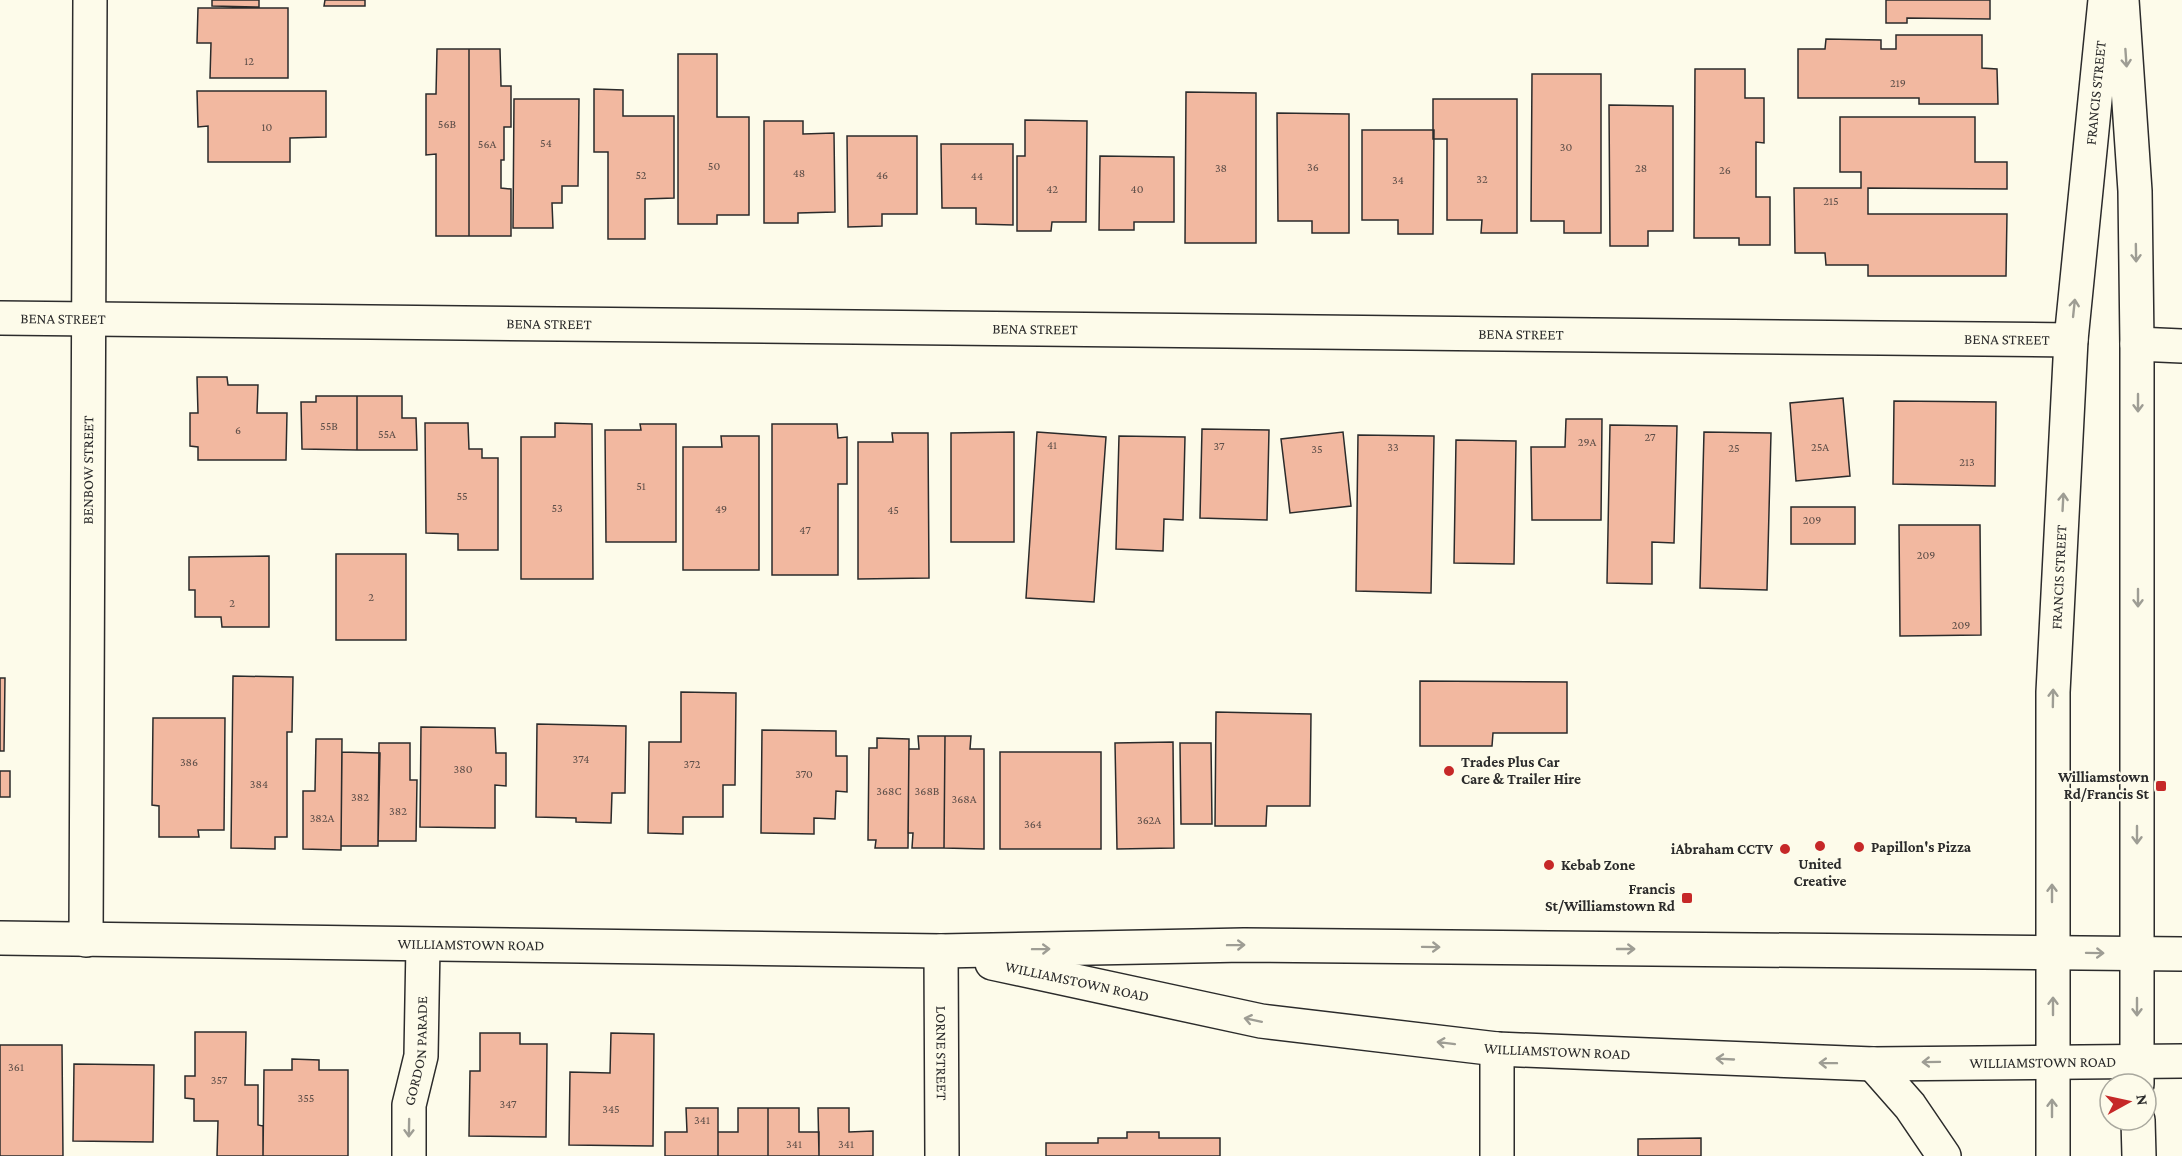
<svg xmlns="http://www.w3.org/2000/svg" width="2182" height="1156" viewBox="0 0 2182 1156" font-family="'Crimson Pro',serif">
<rect width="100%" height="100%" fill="#fdfbea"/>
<path fill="#f2b8a0" stroke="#2b2b2b" stroke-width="1.5" d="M 212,0 L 259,0 L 259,7 L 212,6 Z
M 325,0 L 365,0 L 365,6 L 324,6 Z
M 1886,0 L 1990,0 L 1990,19 L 1907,18 L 1907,23 L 1886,23 Z
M 198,8 L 288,8 L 288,78 L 210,78 L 211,43 L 197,43 Z
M 1896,35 L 1982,35 L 1982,68 L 1997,69 L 1998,104 L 1919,104 L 1919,98 L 1798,98 L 1798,49 L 1825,49 L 1826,39 L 1881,40 L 1881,49 L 1896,49 Z
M 437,49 L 469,49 L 469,236 L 436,236 L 436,154 L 426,155 L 426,94 L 436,94 Z
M 469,49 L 500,49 L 501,86 L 511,86 L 511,127 L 504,127 L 504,160 L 501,160 L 501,188 L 511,189 L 511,236 L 469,236 Z
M 678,54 L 717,54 L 717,117 L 749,117 L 749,215 L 717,215 L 717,224 L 678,224 Z
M 1695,69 L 1745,69 L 1745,98 L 1764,98 L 1764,143 L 1756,142 L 1756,197 L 1770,197 L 1770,245 L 1739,245 L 1739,238 L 1694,238 Z
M 1532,74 L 1601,74 L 1601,233 L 1564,233 L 1564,221 L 1531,221 Z
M 594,89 L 623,90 L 623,116 L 674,116 L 674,198 L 645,199 L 645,239 L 608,239 L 608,152 L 594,152 Z
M 197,91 L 326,91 L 326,137 L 290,138 L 290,162 L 208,162 L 208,126 L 198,127 Z
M 1186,92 L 1256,93 L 1256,243 L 1185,243 Z
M 514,99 L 579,99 L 578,186 L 562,186 L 562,203 L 552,203 L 553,228 L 513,228 Z
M 1433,99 L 1517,99 L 1517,233 L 1481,233 L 1482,220 L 1447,220 L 1447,139 L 1433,139 Z
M 1609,105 L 1673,106 L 1673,231 L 1648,231 L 1648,246 L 1610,246 Z
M 1277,113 L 1349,114 L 1349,233 L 1312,233 L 1312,221 L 1278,221 Z
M 1840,117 L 1975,117 L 1975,162 L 2007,162 L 2007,189 L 1868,188 L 1868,214 L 2007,214 L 2006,276 L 1868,276 L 1868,265 L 1826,265 L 1825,253 L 1795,253 L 1794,188 L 1861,188 L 1861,172 L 1840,172 Z
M 1025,120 L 1087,121 L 1086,222 L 1052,222 L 1051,231 L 1017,231 L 1017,156 L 1025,156 Z
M 764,121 L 803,121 L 803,134 L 834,133 L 835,212 L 798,213 L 798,223 L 764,223 Z
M 1362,130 L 1434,130 L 1433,234 L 1398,234 L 1398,220 L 1362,220 Z
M 847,136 L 917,136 L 917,214 L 882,214 L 882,226 L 848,227 Z
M 941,144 L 1013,144 L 1013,225 L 976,224 L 976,208 L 942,208 Z
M 1100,156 L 1174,157 L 1174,222 L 1134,222 L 1134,230 L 1099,230 Z
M 197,377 L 227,377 L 228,385 L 258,385 L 257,413 L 287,413 L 286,460 L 198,460 L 198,447 L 190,446 L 190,413 L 198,413 Z
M 316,396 L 357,396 L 357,450 L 302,449 L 301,402 L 316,402 Z
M 357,396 L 402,396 L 402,418 L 416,418 L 417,450 L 357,450 Z
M 1843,398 L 1850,476 L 1796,481 L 1790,403 Z
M 1894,401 L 1996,402 L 1995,486 L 1893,484 Z
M 1566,419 L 1602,419 L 1601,520 L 1532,520 L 1531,447 L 1565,447 Z
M 425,423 L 468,423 L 469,449 L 482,449 L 482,458 L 498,458 L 498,550 L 458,550 L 458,534 L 426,533 Z
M 555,423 L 592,424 L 593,579 L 521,579 L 521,437 L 555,437 Z
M 640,424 L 676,424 L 676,542 L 606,542 L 605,430 L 641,430 Z
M 772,424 L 837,424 L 838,438 L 847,437 L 847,484 L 838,484 L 838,575 L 772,575 Z
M 1610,425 L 1677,426 L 1674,543 L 1652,542 L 1652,584 L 1607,583 Z
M 1202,429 L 1269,430 L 1267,520 L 1200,518 Z
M 1014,432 L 1014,542 L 951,542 L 951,433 Z
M 1037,432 L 1106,437 L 1094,602 L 1026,598 Z
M 1343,432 L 1351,506 L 1290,513 L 1281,439 Z
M 1704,432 L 1771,433 L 1767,590 L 1700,588 Z
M 892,433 L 928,433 L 929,578 L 858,579 L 858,442 L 893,442 Z
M 1358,435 L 1434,436 L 1431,593 L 1356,591 Z
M 721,436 L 759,436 L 759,570 L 683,570 L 683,447 L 722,447 Z
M 1119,436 L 1185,437 L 1183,520 L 1164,519 L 1163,551 L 1116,549 Z
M 1456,440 L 1516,441 L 1514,564 L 1454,563 Z
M 1791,507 L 1855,507 L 1855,544 L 1791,544 Z
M 1899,525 L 1980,525 L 1981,635 L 1900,636 Z
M 336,554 L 406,554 L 406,640 L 336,640 Z
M 269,556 L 269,627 L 222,627 L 221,617 L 195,617 L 195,590 L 189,590 L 189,557 Z
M 233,676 L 293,677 L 292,732 L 287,732 L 287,837 L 275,837 L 275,849 L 231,848 Z
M 0,678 L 5,678 L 4,751 L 0,751 Z
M 1420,681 L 1567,682 L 1567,733 L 1493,733 L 1492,746 L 1420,746 Z
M 681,692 L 736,693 L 735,785 L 723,785 L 723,817 L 683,817 L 683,834 L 648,833 L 649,742 L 681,742 Z
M 1216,712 L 1311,714 L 1310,806 L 1267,806 L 1266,826 L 1215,826 Z
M 153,718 L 225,718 L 224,830 L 198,830 L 199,837 L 159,837 L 159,806 L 152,805 Z
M 537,724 L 626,726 L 625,793 L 612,793 L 611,823 L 576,822 L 576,818 L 536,817 Z
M 421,727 L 495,728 L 496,753 L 506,753 L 506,786 L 495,785 L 495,828 L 420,827 Z
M 762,730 L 836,731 L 836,756 L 847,756 L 847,792 L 836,791 L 835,819 L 814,818 L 814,834 L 761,833 Z
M 918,736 L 945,736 L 944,848 L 912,848 L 913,833 L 908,833 L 909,749 L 919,749 Z
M 945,736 L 971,736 L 970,749 L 984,749 L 984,849 L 944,848 Z
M 877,738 L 909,739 L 908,848 L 875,848 L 876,840 L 868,840 L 869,748 L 877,748 Z
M 316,739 L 342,739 L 341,850 L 303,849 L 303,791 L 315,791 Z
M 1173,742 L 1174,848 L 1117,849 L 1115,743 Z
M 379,743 L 410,743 L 410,780 L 417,780 L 416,841 L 378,841 Z
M 1180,743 L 1211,743 L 1212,824 L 1181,824 Z
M 342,752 L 380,753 L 378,846 L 341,846 Z
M 1000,752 L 1101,752 L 1101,849 L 1000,849 Z
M 0,771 L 10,771 L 10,797 L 0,797 Z
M 195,1032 L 246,1032 L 245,1085 L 258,1085 L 258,1125 L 263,1126 L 263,1156 L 217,1156 L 218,1121 L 194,1121 L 194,1099 L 185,1098 L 185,1076 L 195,1076 Z
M 480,1033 L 520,1033 L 520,1044 L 547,1044 L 546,1137 L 469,1136 L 470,1071 L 480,1071 Z
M 611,1033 L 654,1034 L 653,1146 L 569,1145 L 570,1072 L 610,1073 Z
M 0,1045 L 62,1045 L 63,1156 L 0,1156 Z
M 292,1059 L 319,1060 L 319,1070 L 348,1070 L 348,1156 L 263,1156 L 264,1070 L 292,1070 Z
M 74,1064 L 154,1065 L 153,1142 L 73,1141 Z
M 686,1108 L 718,1108 L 718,1156 L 665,1156 L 665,1132 L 687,1132 Z
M 738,1108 L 768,1108 L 768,1156 L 718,1156 L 718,1132 L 738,1132 Z
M 768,1108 L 799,1108 L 799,1132 L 819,1132 L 819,1156 L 768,1156 Z
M 818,1108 L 849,1108 L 849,1132 L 873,1131 L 873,1156 L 819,1156 Z
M 1127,1132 L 1159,1132 L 1159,1138 L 1220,1138 L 1220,1156 L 1046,1156 L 1046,1143 L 1098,1143 L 1098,1138 L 1127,1138 Z
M 1701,1138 L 1701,1156 L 1638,1156 L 1638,1139 Z"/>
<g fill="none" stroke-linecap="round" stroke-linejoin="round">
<defs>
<g id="minor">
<path id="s1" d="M 0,318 L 2071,340"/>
<path d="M 2137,344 L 2182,346"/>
<path id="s2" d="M 86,940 L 90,0"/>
<path id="s3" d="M 941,951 L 942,1156"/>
<path id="s4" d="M 409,1156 L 409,1105 L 421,1056 L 423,945"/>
<path d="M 1497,1156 L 1497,1049"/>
</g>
<g id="secondary">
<path d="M 2122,0 L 2135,191 L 2137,344 L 2137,1084"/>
<path d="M 1873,1064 L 1910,1106 L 1944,1156"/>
<path d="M 2138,1120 L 2139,1156"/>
<path id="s5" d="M 2053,1156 L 2053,692 L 2071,340 L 2105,0"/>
</g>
<g id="primary">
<path id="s6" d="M 0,938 L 941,951 L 1244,945 L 2182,954"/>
<path id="s7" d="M 992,963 L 1261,1021 L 1497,1049 L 1873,1064 L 2182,1061"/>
</g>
</defs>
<use href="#minor" stroke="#2b2b2b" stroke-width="36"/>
<use href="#secondary" stroke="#2b2b2b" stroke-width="36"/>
<use href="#primary" stroke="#2b2b2b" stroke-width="36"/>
<use href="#minor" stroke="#fdfbea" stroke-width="33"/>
<use href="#secondary" stroke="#fdfbea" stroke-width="33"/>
<use href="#primary" stroke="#fdfbea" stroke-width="33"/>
</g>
<defs><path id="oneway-shaft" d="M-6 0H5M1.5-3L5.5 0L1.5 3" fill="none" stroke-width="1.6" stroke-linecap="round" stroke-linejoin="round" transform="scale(1.5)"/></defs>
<g stroke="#9e9d94">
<use href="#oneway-shaft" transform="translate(2126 58) rotate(86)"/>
<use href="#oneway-shaft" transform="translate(2136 253) rotate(89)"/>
<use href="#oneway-shaft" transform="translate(2074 308) rotate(-84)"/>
<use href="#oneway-shaft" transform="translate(2138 403) rotate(90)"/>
<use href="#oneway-shaft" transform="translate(2063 502) rotate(-87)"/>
<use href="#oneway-shaft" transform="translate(2138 598) rotate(90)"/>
<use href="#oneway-shaft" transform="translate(2053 698) rotate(-89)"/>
<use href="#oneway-shaft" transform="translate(2137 835) rotate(90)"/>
<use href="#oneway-shaft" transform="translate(2052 893) rotate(-90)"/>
<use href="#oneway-shaft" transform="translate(1236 945) rotate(-1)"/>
<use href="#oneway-shaft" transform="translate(1431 947) rotate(1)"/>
<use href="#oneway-shaft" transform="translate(1041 949) rotate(-1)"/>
<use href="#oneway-shaft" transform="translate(1626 949)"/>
<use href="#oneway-shaft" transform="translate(2095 953) rotate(1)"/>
<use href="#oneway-shaft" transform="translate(2053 1006) rotate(-90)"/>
<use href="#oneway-shaft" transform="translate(2137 1007) rotate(90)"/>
<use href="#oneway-shaft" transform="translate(1253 1020) rotate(-168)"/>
<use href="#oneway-shaft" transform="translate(1446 1043) rotate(-173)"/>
<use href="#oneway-shaft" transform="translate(1725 1059) rotate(-177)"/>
<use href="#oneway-shaft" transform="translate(1931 1062) rotate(179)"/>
<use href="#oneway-shaft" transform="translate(1828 1063) rotate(-179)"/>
<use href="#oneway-shaft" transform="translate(2052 1108) rotate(-90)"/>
<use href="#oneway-shaft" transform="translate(409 1128) rotate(91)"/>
</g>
<g fill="#c62828" stroke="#fdfbea" stroke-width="2">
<circle cx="1449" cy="771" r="6"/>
<rect x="2155" y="780" width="12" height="12" rx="3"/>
<circle cx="1820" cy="846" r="6"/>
<circle cx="1859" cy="847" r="6"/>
<circle cx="1785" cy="849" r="6"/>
<circle cx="1549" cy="865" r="6"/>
<rect x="1681" y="892" width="12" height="12" rx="3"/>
</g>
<g text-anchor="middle" stroke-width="4.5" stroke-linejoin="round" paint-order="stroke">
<g font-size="12" fill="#5d4e48">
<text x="249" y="65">12</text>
<text x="1898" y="87">219</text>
<text x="447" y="128">56B</text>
<text x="267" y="131">10</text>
<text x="546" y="147">54</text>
<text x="487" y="148">56A</text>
<text x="1566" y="151">30</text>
<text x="714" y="170">50</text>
<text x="1313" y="171">36</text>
<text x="1221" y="172">38</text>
<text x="1641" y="172">28</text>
<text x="1725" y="174">26</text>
<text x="799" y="177">48</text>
<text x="641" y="179">52</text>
<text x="882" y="179">46</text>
<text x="977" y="180">44</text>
<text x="1482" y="183">32</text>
<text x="1398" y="184">34</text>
<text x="1052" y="193">42</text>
<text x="1137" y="193">40</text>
<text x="1831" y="205">215</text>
<text x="329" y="430">55B</text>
<text x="238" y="434">6</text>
<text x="387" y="438">55A</text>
<text x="1650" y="441">27</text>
<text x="1587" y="446">29A</text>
<text x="1052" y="449">41</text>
<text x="1219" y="450">37</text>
<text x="1393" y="451">33</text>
<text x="1820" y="451">25A</text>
<text x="1734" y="452">25</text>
<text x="1317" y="453">35</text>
<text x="1967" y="466">213</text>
<text x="641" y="490">51</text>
<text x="462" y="500">55</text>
<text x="557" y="512">53</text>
<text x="721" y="513">49</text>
<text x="893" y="514">45</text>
<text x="1812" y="524">209</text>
<text x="805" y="534">47</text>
<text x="1926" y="559">209</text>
<text x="371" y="601">2</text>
<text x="232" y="607">2</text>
<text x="1961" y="629">209</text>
<text x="581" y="763">374</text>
<text x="189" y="766">386</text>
<text x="692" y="768">372</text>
<text x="463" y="773">380</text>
<text x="804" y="778">370</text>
<text x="259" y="788">384</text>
<text x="889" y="795">368C</text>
<text x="927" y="795">368B</text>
<text x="360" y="801">382</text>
<text x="964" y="803">368A</text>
<text x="398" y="815">382</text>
<text x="322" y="822">382A</text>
<text x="1149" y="824">362A</text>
<text x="1033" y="828">364</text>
<text x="16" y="1071">361</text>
<text x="219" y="1084">357</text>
<text x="306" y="1102">355</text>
<text x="508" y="1108">347</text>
<text x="611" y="1113">345</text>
<text x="702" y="1124">341</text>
<text x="794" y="1148">341</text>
<text x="846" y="1148">341</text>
</g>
<g font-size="15" fill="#2b2b2b" stroke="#fdfbea">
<text dy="5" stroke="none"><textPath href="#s5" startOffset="1065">FRANCIS STREET</textPath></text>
<text dy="5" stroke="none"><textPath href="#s1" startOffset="63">BENA STREET</textPath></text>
<text dy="5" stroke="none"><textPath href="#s1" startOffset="549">BENA STREET</textPath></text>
<text dy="5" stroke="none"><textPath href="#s1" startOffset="1035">BENA STREET</textPath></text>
<text dy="5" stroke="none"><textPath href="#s1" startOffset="1521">BENA STREET</textPath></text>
<text dy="5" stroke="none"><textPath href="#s1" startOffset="2007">BENA STREET</textPath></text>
<text dy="5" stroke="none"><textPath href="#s2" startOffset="470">BENBOW STREET</textPath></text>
<text dy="5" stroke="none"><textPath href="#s5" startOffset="579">FRANCIS STREET</textPath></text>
<text dy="5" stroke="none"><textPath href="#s6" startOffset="471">WILLIAMSTOWN ROAD</textPath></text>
<text dy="5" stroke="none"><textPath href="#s7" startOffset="87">WILLIAMSTOWN ROAD</textPath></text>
<text dy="5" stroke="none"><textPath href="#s4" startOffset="106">GORDON PARADE</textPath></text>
<text dy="5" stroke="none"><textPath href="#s7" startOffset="573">WILLIAMSTOWN ROAD</textPath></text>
<text dy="5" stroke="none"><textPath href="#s3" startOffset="102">LORNE STREET</textPath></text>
<text dy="5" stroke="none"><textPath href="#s7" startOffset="1059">WILLIAMSTOWN ROAD</textPath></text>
</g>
<g font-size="15" font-weight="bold" fill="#2b2b2b" stroke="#fdfbea" text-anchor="start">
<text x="1461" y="767">Trades Plus Car<tspan x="1461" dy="17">Care &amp; Trailer Hire</tspan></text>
<text x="2149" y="782" text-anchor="end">Williamstown<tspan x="2149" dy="17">Rd/Francis St</tspan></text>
<text x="1871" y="852">Papillon's Pizza</text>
<text x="1773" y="854" text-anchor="end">iAbraham CCTV</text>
<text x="1820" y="869" text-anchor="middle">United<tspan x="1820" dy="17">Creative</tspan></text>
<text x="1561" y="870">Kebab Zone</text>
<text x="1675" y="894" text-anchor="end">Francis<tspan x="1675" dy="17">St/Williamstown Rd</tspan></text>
</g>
</g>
<g transform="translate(2128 1102) rotate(82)"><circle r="28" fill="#fdfbea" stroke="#a9a89e" stroke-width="1.5"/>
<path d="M0-4.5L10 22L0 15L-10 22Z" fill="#c62828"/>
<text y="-9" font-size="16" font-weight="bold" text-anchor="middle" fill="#2b2b2b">N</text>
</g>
</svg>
